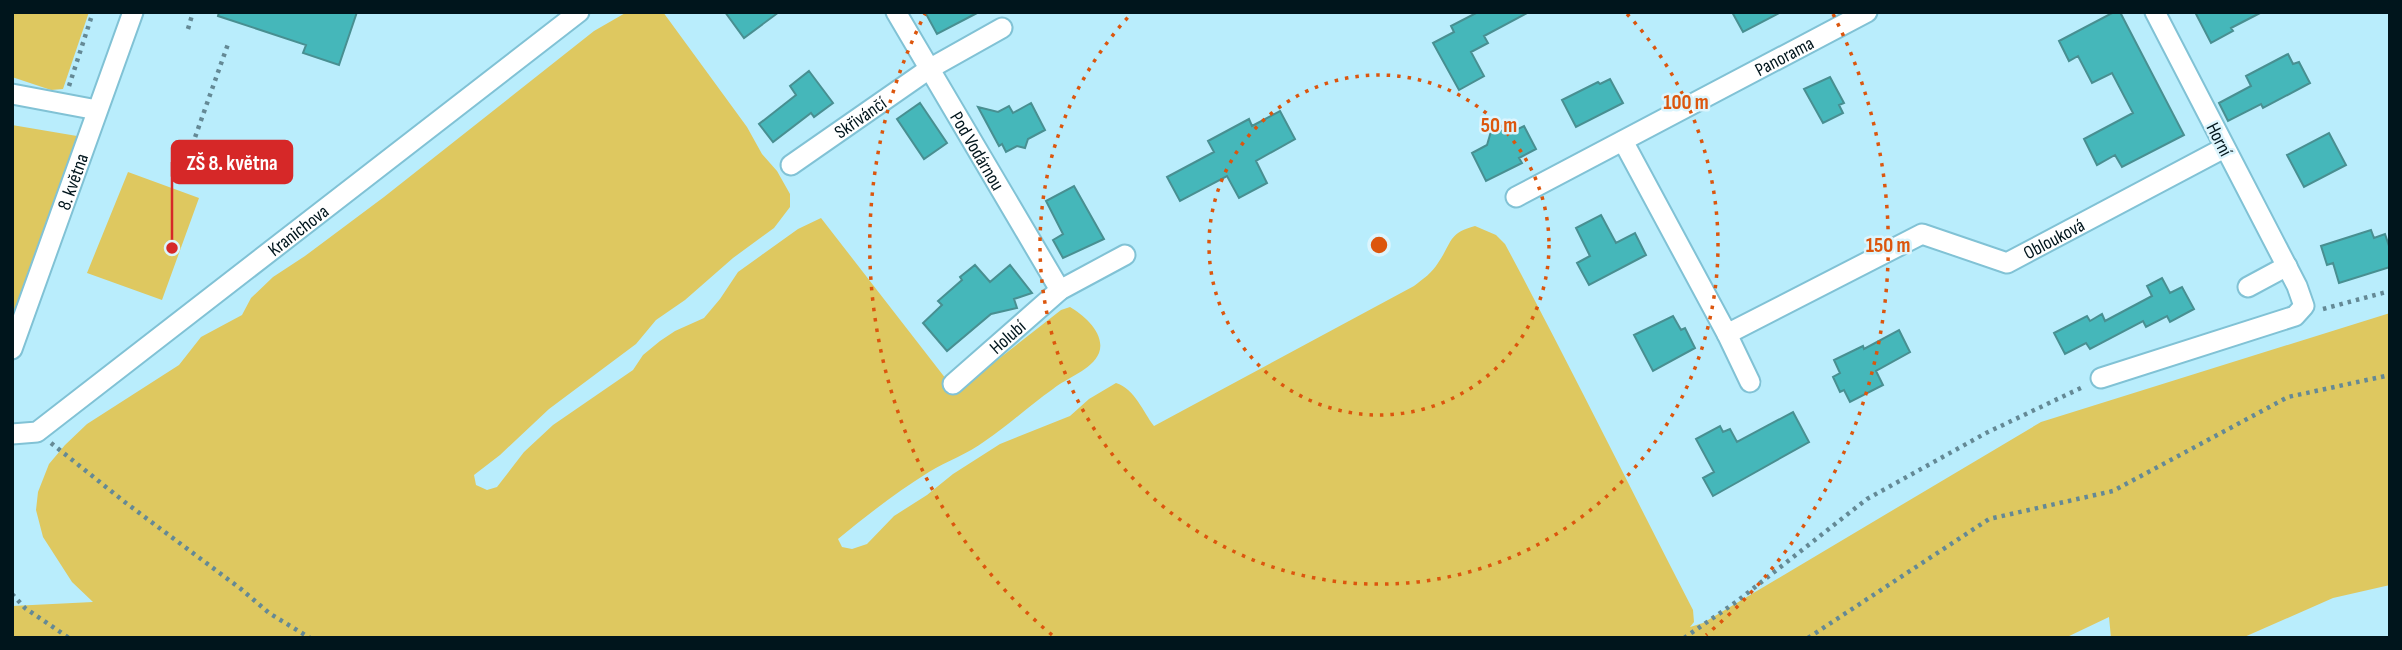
<svg xmlns="http://www.w3.org/2000/svg" width="2402" height="650" viewBox="0 0 2402 650" font-family="'Sofia Sans Condensed',sans-serif">
<rect width="100%" height="100%" fill="#b9edfc"/>
<path fill="#dec860" d="M 12,12 L 89,12 L 63,89 L 51,90 L 12,77 Z
M 627,12 L 663,12 L 747,127 L 762,154 L 777,171 L 790,194 L 790,207 L 774,228 L 733,258 L 685,300 L 656,320 L 636,344 L 549,409 L 500,455 L 474,475 L 476,485 L 487,490 L 497,487 L 524,452 L 553,425 L 633,370 L 643,355 L 660,341 L 675,331 L 704,318 L 720,299 L 738,272 L 798,229 L 821,218 L 946,379 L 959,390 L 1061,310 L 1070,307 C 1084,315 1106,334 1099,353 C 1092,370 1066,378 1053,389 C 1030,405 1009,425 985,441 C 968,454 947,461 929,472 C 897,492 867,515 838,539 L 842,547 L 852,549 L 867,544 L 894,516 L 927,495 L 953,474 L 1000,444 L 1070,416 L 1089,399 L 1116,383 C 1135,389 1143,412 1154,426 L 1414,286 C 1423,279 1432,273 1438,263 C 1452,243 1448,233 1475,226 L 1496,235 L 1505,244 C 1570,365 1630,488 1693,610 L 1694,622 L 1690,627 L 1703,623 L 2041,422 L 2390,313 L 2390,585 L 2333,598 L 2242,638 L 2111,638 L 2109,617 L 2065,638 L 12,638 L 12,606 L 93,602 L 72,582 L 43,537 L 36,510 L 38,492 L 49,464 L 65,445 L 87,424 L 179,365 L 201,337 L 242,315 L 251,298 L 273,277 L 305,256 L 384,197 L 594,31 Z
M 12,125 L 77,136 L 12,317 Z
M 128,172 L 199,198 L 162,300 L 87,273 Z"/>
<path fill="#45b7ba" stroke="#488f91" stroke-width="2" d="M 219,12 L 357,12 L 339,65 L 303,53 L 306,45 L 218,16 Z
M 725,12 L 779,12 L 744,38 Z
M 925,12 L 979,12 L 937,34 Z
M 1478,12 L 1529,12 L 1484,36 L 1488,43 L 1471,52 L 1484,76 L 1459,90 L 1433,43 L 1454,32 L 1451,26 Z
M 1732,12 L 1781,12 L 1743,32 Z
M 2114,12 L 2120,12 L 2184,135 L 2122,167 L 2115,155 L 2097,165 L 2084,139 L 2133,113 L 2112,73 L 2092,83 L 2078,56 L 2069,61 L 2059,41 Z
M 2195,12 L 2262,12 L 2231,28 L 2233,31 L 2211,43 Z
M 2288,54 L 2293,64 L 2299,62 L 2310,83 L 2263,108 L 2261,104 L 2228,121 L 2219,103 L 2251,86 L 2246,76 Z
M 809,71 L 833,103 L 814,117 L 811,113 L 773,142 L 759,124 L 796,95 L 790,86 Z
M 1830,77 L 1844,103 L 1839,105 L 1843,113 L 1823,123 L 1804,89 Z
M 1610,79 L 1623,103 L 1576,127 L 1562,100 L 1598,82 L 1600,84 Z
M 920,103 L 947,143 L 924,159 L 897,119 Z
M 1031,103 L 1045,130 L 1028,139 L 1025,148 L 1017,146 L 1006,152 L 1002,144 L 999,146 L 978,107 L 998,112 L 1009,106 L 1013,113 Z
M 1280,111 L 1295,139 L 1256,161 L 1267,183 L 1239,198 L 1227,176 L 1180,201 L 1167,177 L 1214,152 L 1208,141 L 1249,119 L 1252,126 Z
M 1524,126 L 1536,149 L 1519,158 L 1522,163 L 1486,181 L 1472,153 L 1487,145 L 1492,128 L 1510,133 Z
M 2329,133 L 2346,165 L 2304,187 L 2287,155 Z
M 1074,186 L 1104,239 L 1063,258 L 1053,240 L 1063,234 L 1046,201 Z
M 1601,215 L 1616,243 L 1635,233 L 1646,255 L 1589,285 L 1577,263 L 1590,256 L 1576,228 Z
M 2371,230 L 2374,238 L 2385,234 L 2390,249 L 2390,267 L 2339,283 L 2333,263 L 2327,265 L 2321,246 Z
M 975,265 L 990,282 L 1010,265 L 1032,293 L 1014,299 L 1017,308 L 991,314 L 947,351 L 923,323 L 942,305 L 938,301 L 962,280 L 960,277 Z
M 2162,278 L 2170,293 L 2182,287 L 2194,309 L 2170,322 L 2167,316 L 2146,327 L 2143,321 L 2090,349 L 2086,343 L 2065,354 L 2054,333 L 2087,316 L 2090,321 L 2102,314 L 2105,321 L 2152,296 L 2147,286 Z
M 1673,316 L 1681,330 L 1685,328 L 1695,348 L 1653,371 L 1634,335 Z
M 1899,330 L 1910,352 L 1876,371 L 1883,385 L 1850,402 L 1844,390 L 1840,392 L 1833,377 L 1840,373 L 1834,360 L 1863,346 L 1864,349 Z
M 1793,412 L 1809,442 L 1713,496 L 1703,478 L 1714,472 L 1696,439 L 1720,426 L 1723,432 L 1730,429 L 1737,442 Z"/>
<g fill="none" stroke-linecap="round" stroke-linejoin="round">
<defs>
<g id="street">
<path id="s1" d="M 896,12 L 1060,290"/>
<path d="M 12,94 L 97,110"/>
<path id="s2" d="M 1623,141 L 1727,334 L 1922,234 L 2007,263 L 2224,148"/>
<path id="s3" d="M 791,165 L 929,69 L 1002,28"/>
<path id="s4" d="M 1516,197 L 1867,12"/>
<path d="M 2248,287 L 2287,266"/>
<path d="M 1727,334 L 1750,382"/>
<path id="s5" d="M 12,349 L 133,12"/>
<path d="M 2101,378 L 2295,316 L 2304,306 L 2297,286 L 2155,12"/>
<path id="s6" d="M 953,384 L 1060,290 L 1125,255"/>
<path id="s7" d="M 12,434 L 37,432 L 579,12"/>
</g>
</defs>
<use href="#street" stroke="#81c2d5" stroke-width="23"/>
<path stroke="#648995" stroke-width="4.5" stroke-dasharray="3.5 5" stroke-linecap="butt" d="M 188,29 L 193,12
M 69,86 L 93,12
M 181,177 L 228,44
M 2323,309 L 2390,291
M 51,443 L 126,503 L 241,589 L 269,613 L 310,638
M 12,594 L 25,608 L 69,638
M 1684,638 L 1736,602 L 1867,499 L 1986,433 L 2085,386
M 1808,638 L 1989,519 L 2113,491 L 2288,397 L 2390,375"/>
<use href="#street" stroke="#fff" stroke-width="19"/>
</g>
<g fill="none" stroke="#dc560d" stroke-width="3.5" stroke-dasharray="3.5 7">
<circle cx="1379" cy="245" r="170"/>
<path d="M1627 14A339 339 0 1 1 1131 14"/>
<path d="M1052 635A509 509 0 0 1 925 14M1833 14A509 509 0 0 1 1706 635"/>
</g>
<g text-anchor="middle" stroke-width="5" stroke-linejoin="round" paint-order="stroke">
<g font-size="19" fill="#00151c" stroke="#dcf5fd">
<text dy="7" stroke="none"><textPath href="#s4" startOffset="303">Panorama</textPath></text>
<text dy="7" stroke="none"><textPath href="#s3" startOffset="84">Skřivánčí</textPath></text>
<text transform="translate(2220 139) rotate(63)" y="7">Horní</text>
<text dy="7" stroke="none"><textPath href="#s1" startOffset="161">Pod Vodárnou</textPath></text>
<text dy="7" stroke="none"><textPath href="#s5" startOffset="178">8. května</textPath></text>
<text dy="7" stroke="none"><textPath href="#s7" startOffset="355">Kranichova</textPath></text>
<text dy="7" stroke="none"><textPath href="#s2" startOffset="581">Oblouková</textPath></text>
<text dy="7" stroke="none"><textPath href="#s6" startOffset="72">Holubí</textPath></text>
</g>
</g>
<circle cx="1379" cy="245" r="10" fill="#dc560d" stroke="#dcf5fd" stroke-width="3.5"/>
<g font-size="21" text-anchor="middle" font-weight="bold" fill="#dc560d" stroke="#dcf5fd" stroke-width="5" stroke-linejoin="round" paint-order="stroke">
<text x="1686" y="109">100 m</text>
<text x="1499" y="132">50 m</text>
<text x="1888" y="252">150 m</text>
</g>
<path fill="none" stroke="#d62828" stroke-width="2.5" d="M172 248L172 162"/>
<circle fill="#d62828" stroke="#dcf5fd" stroke-width="2.5" cx="172" cy="248" r="7"/>
<rect fill="#d62828" stroke="#d62828" stroke-width="2.5" x="172" y="141" width="120" height="42" rx="7"/>
<g font-size="21" text-anchor="middle" font-weight="bold" fill="#fff">
<text x="232" y="170">ZŠ 8. května</text>
</g>
<rect width="2402" height="650" fill="none" stroke="#00151c" stroke-width="28"/>
</svg>
